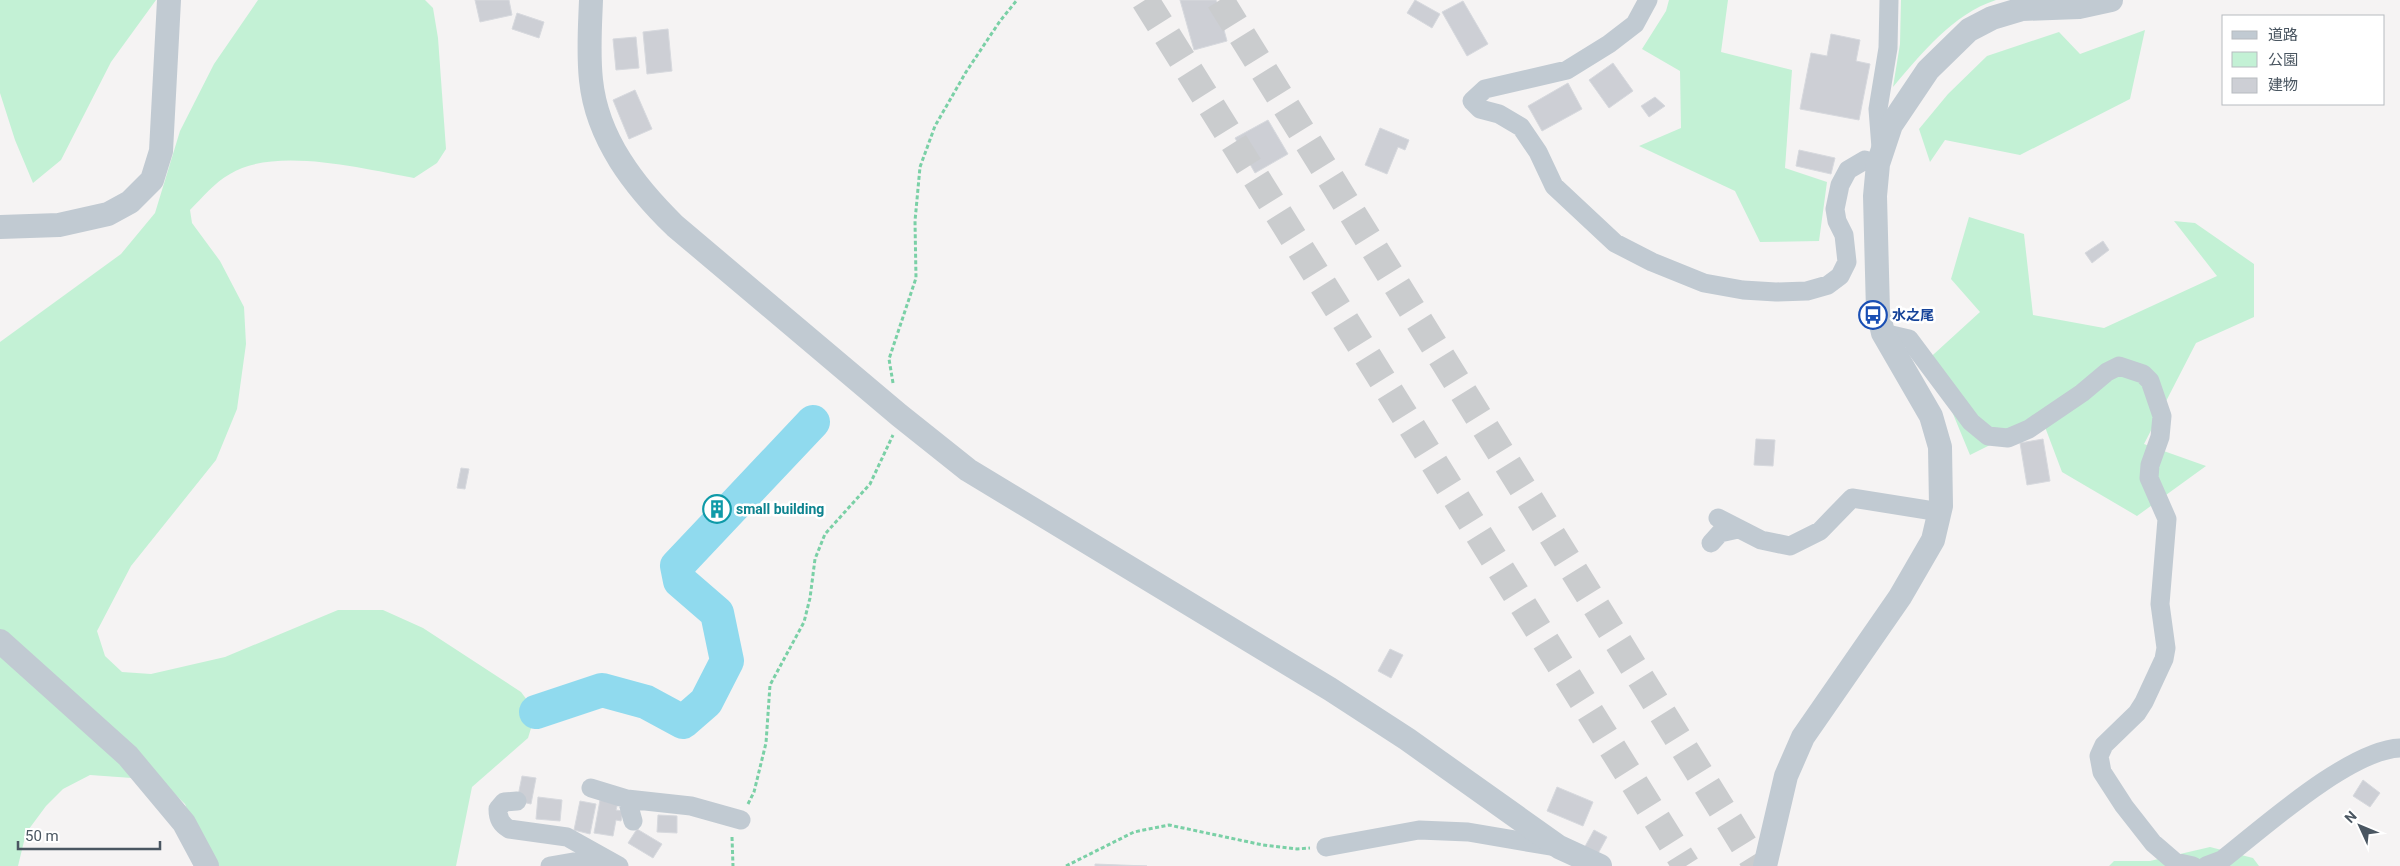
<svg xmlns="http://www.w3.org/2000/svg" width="2400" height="866" viewBox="0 0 2400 866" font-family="Roboto,'Noto Sans JP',sans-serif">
<rect width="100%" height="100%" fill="#f5f3f3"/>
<path fill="#c3f1d5" d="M 0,0 L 156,0 L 111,62 L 61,160 L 33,183 L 15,140 L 0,93 Z
M 258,0 L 425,0 L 433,8 L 438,38 L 446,149 L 437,163 L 414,178 C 364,169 275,146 230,174 C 214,183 203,197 190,210 L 192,223 L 220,261 L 244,307 L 246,344 L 237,409 L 216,460 L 131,566 L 97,631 L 105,656 L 122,672 L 151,674 L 225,657 L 338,610 L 383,610 L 423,628 L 521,692 L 536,712 L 528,738 L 472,787 L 456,866 L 202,866 L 200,841 L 185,804 L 160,780 L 90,775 L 63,789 L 46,806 L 26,833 L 18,866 L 0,866 L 0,342 L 121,254 L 155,213 L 180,131 L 214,64 Z
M 1669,0 L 1728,0 L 1721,52 L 1792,70 L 1785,168 L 1827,182 L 1819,241 L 1760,242 L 1735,191 L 1639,146 L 1681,128 L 1680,71 L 1642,49 L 1666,11 Z
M 1901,0 L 1996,0 C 1953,14 1922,53 1893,87 L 1900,44 Z
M 2145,30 L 2130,99 L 2020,155 L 1945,140 L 1930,162 L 1919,129 L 1948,94 L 1987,56 L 2059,32 L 2080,54 Z
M 1969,217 L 2024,234 L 2033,315 L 2104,328 L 2217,276 L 2174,221 L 2195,223 L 2254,264 L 2254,317 L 2196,343 L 2144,444 L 2206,466 L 2137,516 L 2062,472 L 2042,419 L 1970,455 L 1951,409 L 1923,364 L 1980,312 L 1951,279 Z
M 2210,847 L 2253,858 L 2259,866 L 2109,866 L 2114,861 L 2150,861 Z"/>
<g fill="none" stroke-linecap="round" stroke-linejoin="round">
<path stroke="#90daee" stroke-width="34" d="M 536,712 L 602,690 L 646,702 L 683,722 L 706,702 L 727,661 L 717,613 L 680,581 L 677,566 L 813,422"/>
</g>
<path fill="#cdcfd5" stroke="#d7d9de" d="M 475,0 L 509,0 L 512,15 L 480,22 Z
M 1180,0 L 1216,0 L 1227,41 L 1194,50 Z
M 1415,0 L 1440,14 L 1432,28 L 1407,13 Z
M 1463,1 L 1488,44 L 1467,56 L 1442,12 Z
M 517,13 L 544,22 L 539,38 L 512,29 Z
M 668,29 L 672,71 L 647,74 L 643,32 Z
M 1831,34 L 1860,40 L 1856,61 L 1870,64 L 1859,120 L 1800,109 L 1811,53 L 1827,56 Z
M 636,37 L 639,68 L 616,70 L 613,39 Z
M 1613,63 L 1633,91 L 1609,108 L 1589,80 Z
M 1568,83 L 1582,109 L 1542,131 L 1528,106 Z
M 635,90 L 652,129 L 629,139 L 613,100 Z
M 1655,97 L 1665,106 L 1649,117 L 1641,106 Z
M 1268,120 L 1288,154 L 1255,173 L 1235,138 Z
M 1380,128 L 1409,140 L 1405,150 L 1398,147 L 1387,174 L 1365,165 Z
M 1799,150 L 1835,158 L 1831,174 L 1796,166 Z
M 2103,241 L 2109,250 L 2092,263 L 2085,253 Z
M 1756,439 L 1775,440 L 1773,466 L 1754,465 Z
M 2043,439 L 2050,481 L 2027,485 L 2020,443 Z
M 461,468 L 469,469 L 465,489 L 457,488 Z
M 721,500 L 727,506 L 714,518 L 708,512 Z
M 1390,649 L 1403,655 L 1391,678 L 1378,671 Z
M 522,776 L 536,778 L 531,804 L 517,801 Z
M 2363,780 L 2380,793 L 2370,807 L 2353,796 Z
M 1557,787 L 1593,802 L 1583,826 L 1547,811 Z
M 538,797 L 562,800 L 560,821 L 536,819 Z
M 600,800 L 618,803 L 616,810 L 623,811 L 621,821 L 616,820 L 613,836 L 594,833 Z
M 580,801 L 596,804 L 590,834 L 574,830 Z
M 658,815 L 677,816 L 677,833 L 657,832 Z
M 637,829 L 662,844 L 653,858 L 628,843 Z
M 1594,830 L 1607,837 L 1595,859 L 1582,852 Z
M 1095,864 L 1147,866 L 1095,866 Z"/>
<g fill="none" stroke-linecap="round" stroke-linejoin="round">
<path stroke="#caccce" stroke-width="28" stroke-dasharray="28 14" stroke-linecap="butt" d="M 1145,0 L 1686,866
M 1220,0 L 1757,866"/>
<path stroke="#7ad0a6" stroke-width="3" stroke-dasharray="4 2.5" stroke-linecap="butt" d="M 893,383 L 889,359 L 916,278 L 915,221 L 920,167 L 935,126 L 966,72 L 1000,21 L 1017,0
M 748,804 L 754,792 L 766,743 L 770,685 L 804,622 L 810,598 L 815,559 L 825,534 L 870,484 L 893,435
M 732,837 L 733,866
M 1066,866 L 1134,832 L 1169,825 L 1263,845 L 1297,849 L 1310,848"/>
<path stroke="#c1cad2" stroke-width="19" d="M 1648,0 L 1635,24 L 1609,44 L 1567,70 L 1485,89 L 1472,101 L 1480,109 L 1499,114 L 1521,127 L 1538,152 L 1554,186 L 1615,243 L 1652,262 L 1704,283 L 1743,290 L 1776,292 L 1807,291 L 1828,285 L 1840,276 L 1847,262 L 1844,235 L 1837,221 L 1835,209 L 1840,185 L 1848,170 L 1865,160 L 1878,164
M 1881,148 L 1878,109 L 1888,48 L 1889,0
M 1883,333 L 1909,339 L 1971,422 L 1988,436 L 2008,438 L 2029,429 L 2082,393 L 2107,372 L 2119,366 L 2143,374 L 2150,381 L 2162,416 L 2160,437 L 2150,465 L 2149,478 L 2167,519 L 2160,604 L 2166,648 L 2164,659 L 2144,702 L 2137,713 L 2104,745 L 2099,756 L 2102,772 L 2124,806 L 2153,843 L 2175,862 L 2193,866
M 1718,518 L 1761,540 L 1790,546 L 1820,531 L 1852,498 L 1940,512
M 1711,543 L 1720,533 L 1738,529
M 591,788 L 627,799 L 691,806 L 741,820
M 627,799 L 633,821
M 517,801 L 504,802 L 498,809 C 498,819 501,824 509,829 L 567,837 L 619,866
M 1326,847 L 1419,830 L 1468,832 L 1556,847
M 550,866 L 573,862 L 612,866
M 2206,866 L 2222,860 C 2263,828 2349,750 2400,748"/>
<path stroke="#c1cad2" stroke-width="24" d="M 591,0 C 590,27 588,53 591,80 C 597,139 635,187 675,226 L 899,415 L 968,470 L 1330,689 L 1407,739 L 1559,847 L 1600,866
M 0,227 L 59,225 L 108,214 L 130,202 L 152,180 L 161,151 L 169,0
M 0,641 L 128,756 L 184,823 L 207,866
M 1765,866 L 1786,776 L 1803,737 L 1900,597 L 1933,540 L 1941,506 L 1940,447 L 1931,416 L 1883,333 L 1878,311 L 1875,196 L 1878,164 L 1891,125 L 1928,70 L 1969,30 L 1992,18 L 2022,9 L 2079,7 L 2111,0"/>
</g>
<defs>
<symbol id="bus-ring" viewBox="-11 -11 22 22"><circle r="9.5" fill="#fff" stroke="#1a4fb4" stroke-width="1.5"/><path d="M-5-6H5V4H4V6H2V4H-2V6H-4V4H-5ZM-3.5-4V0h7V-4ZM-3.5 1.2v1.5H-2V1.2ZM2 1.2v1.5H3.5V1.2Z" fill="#1a4fb4"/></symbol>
<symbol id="building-ring" viewBox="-11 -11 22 22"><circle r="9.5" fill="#fff" stroke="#0f9aa8" stroke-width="1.5"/><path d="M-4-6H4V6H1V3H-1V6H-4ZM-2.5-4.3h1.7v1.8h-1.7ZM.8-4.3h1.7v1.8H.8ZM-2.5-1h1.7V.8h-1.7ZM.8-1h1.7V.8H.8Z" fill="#0f9aa8"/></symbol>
</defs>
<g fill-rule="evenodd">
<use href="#bus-ring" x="1857" y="299" width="32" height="32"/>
<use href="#building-ring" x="701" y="493" width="32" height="32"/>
</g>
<g text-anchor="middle" stroke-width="5" stroke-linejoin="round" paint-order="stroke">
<g font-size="14" font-weight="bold" fill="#164399" stroke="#fff" text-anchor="start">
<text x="1892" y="320">水之尾</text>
</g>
<g font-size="14" font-weight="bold" fill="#0d838f" stroke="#fff" text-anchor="start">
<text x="736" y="514">small building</text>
</g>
</g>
<rect x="2222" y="15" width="162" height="90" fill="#ffffff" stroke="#b7bbc0"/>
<rect x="2232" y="31" width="25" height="8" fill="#c1cad2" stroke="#b7bbc0"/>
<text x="2268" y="40" font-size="15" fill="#4a5661">道路</text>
<rect x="2232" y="52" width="25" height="15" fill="#c3f1d5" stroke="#b7bbc0"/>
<text x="2268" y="65" font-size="15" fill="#4a5661">公園</text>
<rect x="2232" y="78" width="25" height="15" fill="#cdcfd5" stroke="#b7bbc0"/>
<text x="2268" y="90" font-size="15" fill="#4a5661">建物</text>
<g transform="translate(2360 826) rotate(314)" stroke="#ffffff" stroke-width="4" paint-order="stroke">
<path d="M0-4L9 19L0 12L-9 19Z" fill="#4a5661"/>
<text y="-8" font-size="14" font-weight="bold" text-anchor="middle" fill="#4a5661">N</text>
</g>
<path d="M18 841v8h142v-8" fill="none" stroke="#4a5661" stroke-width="2.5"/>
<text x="25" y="841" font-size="15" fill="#4a5661" stroke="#ffffff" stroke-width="4" paint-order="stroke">50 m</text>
</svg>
